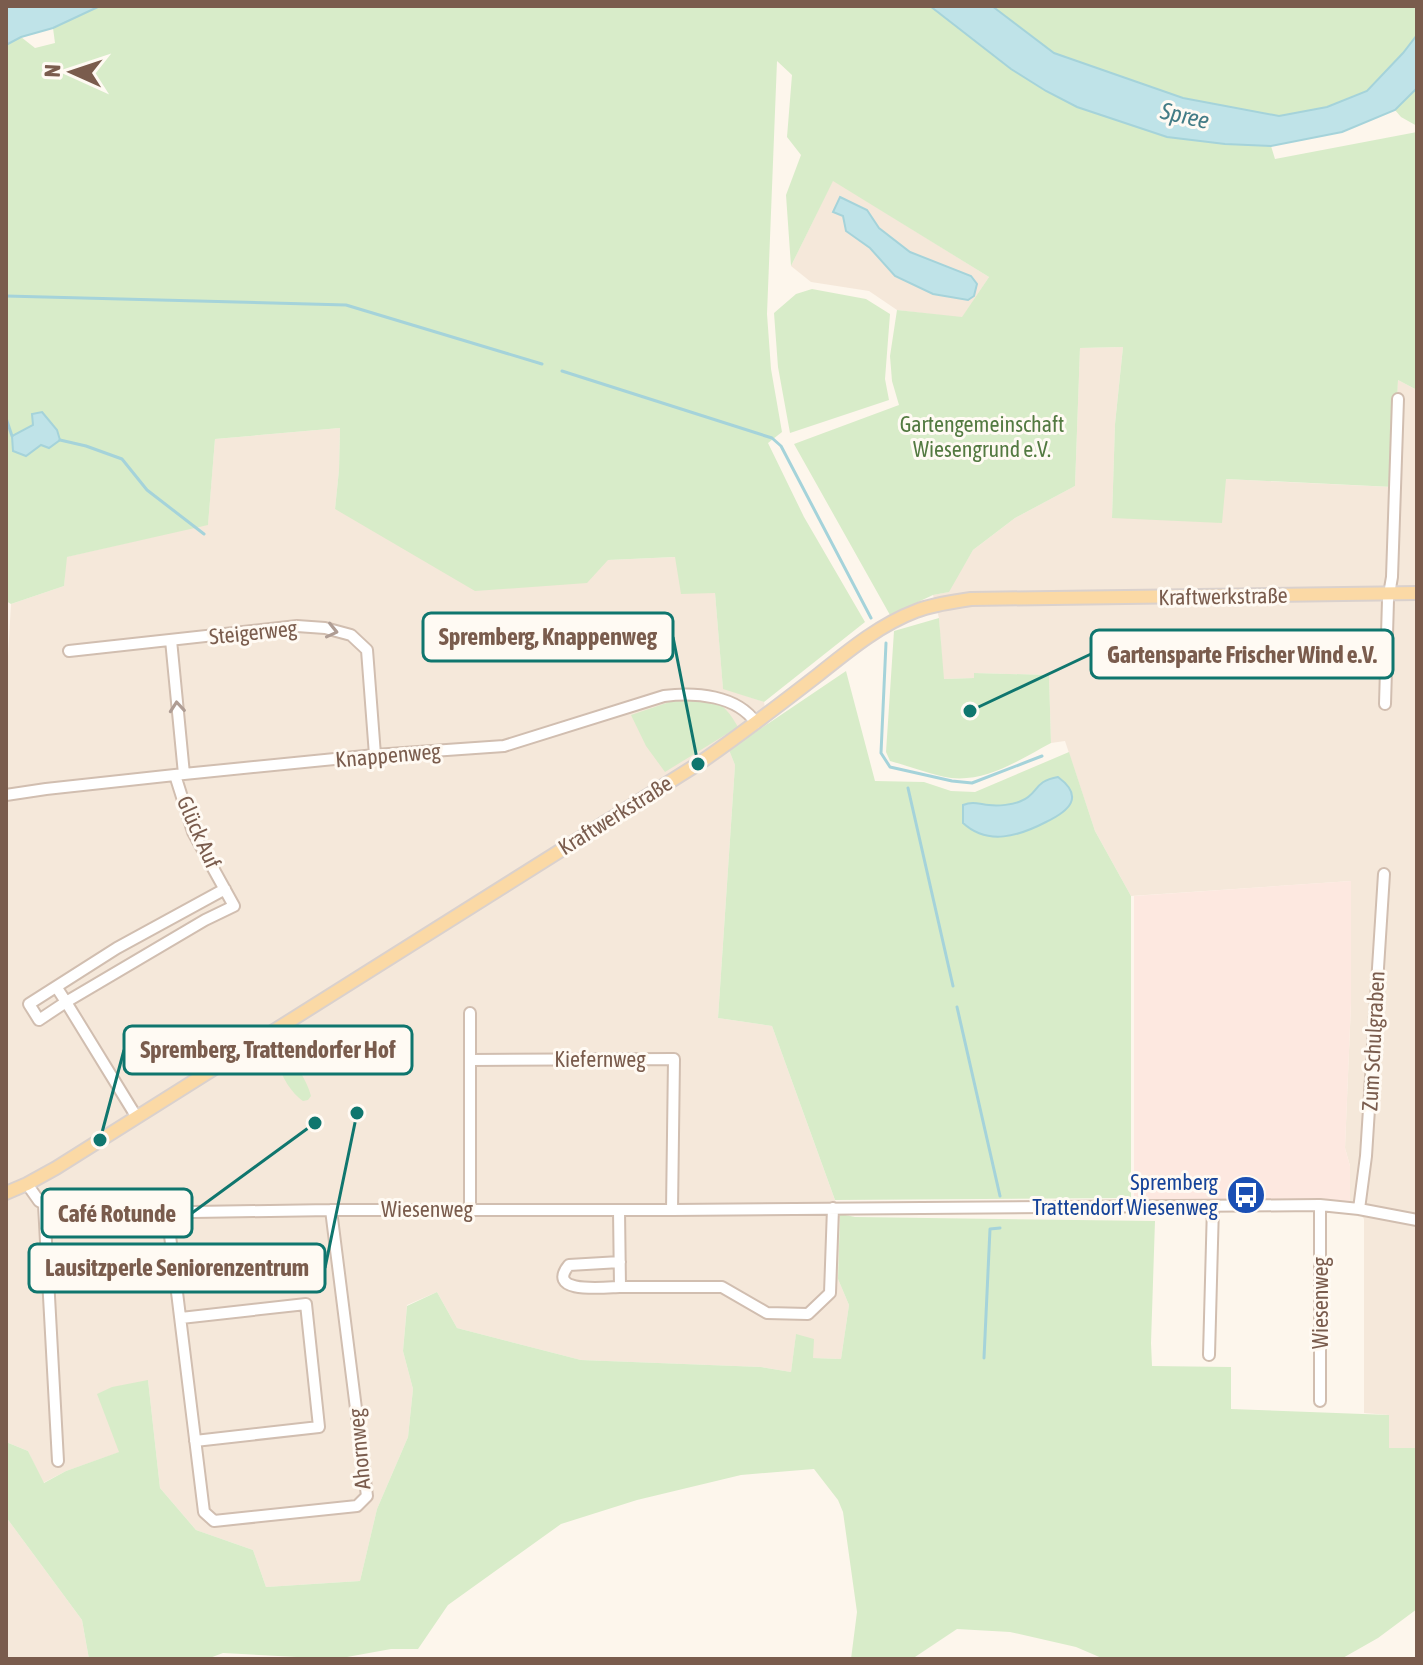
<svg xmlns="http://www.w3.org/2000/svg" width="1423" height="1665" viewBox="0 0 1423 1665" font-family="'Asap Condensed',sans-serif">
<rect width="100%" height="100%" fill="#fdf6ec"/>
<path fill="#f5e8da" d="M 833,180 L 989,277 L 962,318 L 897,310 L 869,291 L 811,282 L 791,266 Z
M 1123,347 L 1115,424 L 1112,518 L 1225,479 L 1392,487 L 1398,380 L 1417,390 L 1417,1448 L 1389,1448 L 1389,1415 L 1364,1413 L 1364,1219 L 1350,1202 L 1350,1166 L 1345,1148 L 1351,1003 L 1351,881 L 1131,896 L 1095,831 L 1065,741 L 1051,743 L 1049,675 L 974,673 L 974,678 L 943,679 L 939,618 L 933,595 L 948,592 L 973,550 L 1015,518 L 1075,486 L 1080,348 Z
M 340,428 L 339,470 L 335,509 L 608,560 L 676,557 L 715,593 L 723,688 L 764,702 L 768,725 L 729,750 L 735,765 L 718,1018 L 772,1026 L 840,1214 L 838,1279 L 849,1305 L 841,1359 L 813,1358 L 796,1335 L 791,1372 L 761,1367 L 581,1360 L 457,1328 L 437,1292 L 407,1305 L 403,1351 L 413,1389 L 408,1437 L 377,1509 L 360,1581 L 266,1587 L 253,1550 L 196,1530 L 160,1488 L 148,1380 L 120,1452 L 66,1471 L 43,1483 L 28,1451 L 6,1442 L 6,657 L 8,656 L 11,604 L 64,586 L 66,557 L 208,524 L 215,439 Z
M 6,1517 L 82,1620 L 89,1659 L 6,1659 Z"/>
<path fill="#fde8e0" d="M 1351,881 L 1351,1003 L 1345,1148 L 1350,1166 L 1350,1202 L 1134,1202 L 1134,896 Z"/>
<path fill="#d8ecc9" d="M 100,6 L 930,6 L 1011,69 L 1225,144 L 1271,146 L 1275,159 L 1417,132 L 1417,390 L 1398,380 L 1393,487 L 1226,479 L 1222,523 L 1112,518 L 1115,424 L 1123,347 L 1080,348 L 1075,486 L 1015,518 L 973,550 L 949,592 L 933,595 L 890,615 L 794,444 L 899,405 L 892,381 L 890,356 L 897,310 L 962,317 L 989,277 L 833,181 L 791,266 L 786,195 L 801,155 L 787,137 L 792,75 L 777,61 L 767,314 L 771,369 L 782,432 L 768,443 L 804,517 L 865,622 L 764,702 L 723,689 L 715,593 L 681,594 L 675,557 L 608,560 L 587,583 L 475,591 L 335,509 L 339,470 L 340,428 L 215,439 L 208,525 L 67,557 L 64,586 L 11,604 L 6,601 L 6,45 L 21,37 L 35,48 L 55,43 L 53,28 Z
M 992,6 L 1417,6 L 1417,35 L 1403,53 L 1367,91 L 1327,107 L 1279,116 L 1183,98 L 1054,53 Z
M 1417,88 L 1417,126 L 1401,117 L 1395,110 Z
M 812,289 L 866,299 L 890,314 L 885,379 L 889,400 L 790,433 L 778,367 L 774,313 L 796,294 Z
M 939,618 L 944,679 L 974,678 L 974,673 L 1049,675 L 1051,743 C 1021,759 987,782 951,778 C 931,775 909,766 890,761 L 886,752 L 894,631 Z
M 846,671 L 875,781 L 924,782 L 951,791 L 975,792 L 1069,752 L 1095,831 L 1131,896 L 1131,1198 L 835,1200 L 772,1026 L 718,1018 L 735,765 L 729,750 Z
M 684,697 C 715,700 722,699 738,727 L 665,772 L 646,746 L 631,715 Z
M 285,1057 C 296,1062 308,1083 311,1096 L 308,1100 L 303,1101 C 292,1094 278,1073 279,1060 Z
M 840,1214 L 855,1217 L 1155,1221 L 1151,1343 L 1152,1366 L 1231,1367 L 1231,1409 L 1389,1415 L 1389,1448 L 1417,1448 L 1417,1609 L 1378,1638 L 1341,1659 L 1104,1659 L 1076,1647 L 1010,1632 L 957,1629 L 912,1659 L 851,1659 L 857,1612 L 843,1512 L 838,1500 L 814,1469 L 741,1475 L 637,1500 L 561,1524 L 448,1605 L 418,1649 L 391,1649 L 336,1659 L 223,1653 L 207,1659 L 89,1659 L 82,1620 L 6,1517 L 6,1442 L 28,1451 L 44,1483 L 66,1471 L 119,1452 L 97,1394 L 112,1387 L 148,1380 L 160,1488 L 196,1530 L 253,1550 L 266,1587 L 360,1581 L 377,1509 L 408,1437 L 413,1389 L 403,1351 L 407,1306 L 437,1292 L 457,1328 L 581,1360 L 761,1367 L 791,1372 L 796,1334 L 814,1339 L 813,1358 L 841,1359 L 849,1305 L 838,1279 Z"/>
<path fill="#bfe3e8" stroke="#a5d3da" stroke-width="2" d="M 6,6 L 100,6 L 53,28 L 21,37 L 6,45 Z
M 930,6 L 992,6 L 1054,53 L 1183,98 L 1279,116 L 1327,107 L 1367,91 L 1403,53 L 1417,35 L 1417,88 L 1395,110 L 1342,132 L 1271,146 L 1225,144 L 1167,137 L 1077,107 L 1046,91 L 1011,69 Z
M 840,197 L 867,210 L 879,228 L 910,252 L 971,276 L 977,284 L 974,296 L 968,300 L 933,294 L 895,276 L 870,248 L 846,231 L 843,216 L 833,212 Z
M 42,412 L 57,430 L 60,440 L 49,448 L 41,445 L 26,456 L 13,451 L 12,436 L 33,425 L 32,414 Z
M 1058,777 C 1085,797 1069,811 1046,822 C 1019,836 988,846 963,823 L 963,805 C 973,801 979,804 989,805 C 998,806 1013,805 1021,801 C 1039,794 1033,781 1058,777 Z"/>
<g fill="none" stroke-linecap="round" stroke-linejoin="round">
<path stroke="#a5d3da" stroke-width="3" d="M 6,296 L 346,305 L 542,364
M 562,371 L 772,438 L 781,446 L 871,618
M 6,418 L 12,436
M 60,440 L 86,446 L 122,459 L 147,490 L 204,534
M 886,643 L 881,753 L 890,767 L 952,781 L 972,783 L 1042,756
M 908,788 L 953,986
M 957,1007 L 1000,1196
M 984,1358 L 990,1229 L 1000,1228"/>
<defs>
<path id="minor" d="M 171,640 L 184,774
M 69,651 L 297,626 L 325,628 L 351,635 L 367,650 L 375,755
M 1385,704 L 1388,600 L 1392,577 L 1398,399
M 6,795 L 46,789 L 184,774 L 375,755 L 504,746 L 664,696 C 695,692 737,695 756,723
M 57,988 L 66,1002 L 39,1020 L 29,1004 L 117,948 L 225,889
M 470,1060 L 674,1059 L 672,1210
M 136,1116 L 66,1002 L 205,920 L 234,906 L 193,832 L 175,775
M 27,1184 L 39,1201 L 56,1210 L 130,1213 L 331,1210 L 672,1210 L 1320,1205 L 1359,1209 L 1417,1220
M 44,1205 L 58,1461
M 470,1209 L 470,1013
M 1359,1209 L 1366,1156 L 1384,874
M 619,1210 L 620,1287 L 722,1287 L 767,1313 L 808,1314 L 830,1293 L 833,1208
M 167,1211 L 204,1512 L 214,1521 L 357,1506 L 367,1496 L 331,1210
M 620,1262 L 569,1265 C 544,1295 608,1287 620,1287
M 181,1318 L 306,1304 L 319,1427 L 195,1441
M 1209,1355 L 1213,1206
M 1320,1401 L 1320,1205"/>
<path id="major" d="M 6,1193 L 27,1184 L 56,1168 L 698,764 C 739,736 778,706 818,675 C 848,651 879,625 916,611 C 934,604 952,602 971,599 L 1417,593"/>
</defs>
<use href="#minor" stroke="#d1beb0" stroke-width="14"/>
<use href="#major" stroke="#dad1cd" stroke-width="16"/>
<use href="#minor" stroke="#fff" stroke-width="10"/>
<use href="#major" stroke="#fbd9a5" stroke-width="12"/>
</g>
<defs><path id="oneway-chevron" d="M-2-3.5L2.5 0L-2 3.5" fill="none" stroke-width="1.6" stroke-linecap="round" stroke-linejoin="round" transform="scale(2)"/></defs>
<g stroke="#af9d94">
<use href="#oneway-chevron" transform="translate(332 631) rotate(13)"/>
<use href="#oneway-chevron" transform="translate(177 707) rotate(-95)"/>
</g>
<defs>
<symbol id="bus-disc" viewBox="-11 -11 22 22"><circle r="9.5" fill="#1a4fb4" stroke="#fffaf3"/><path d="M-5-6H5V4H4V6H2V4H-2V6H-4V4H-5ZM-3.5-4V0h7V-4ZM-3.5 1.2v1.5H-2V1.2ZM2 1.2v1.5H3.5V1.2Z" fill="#fff"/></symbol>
</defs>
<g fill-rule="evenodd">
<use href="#bus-disc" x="1224" y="1173" width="44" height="44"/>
</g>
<g text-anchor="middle" stroke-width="6" stroke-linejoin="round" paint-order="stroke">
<g font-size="22" fill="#537a41" stroke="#fffaf3">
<text x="982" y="432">Gartengemeinschaft<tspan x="982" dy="25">Wiesengrund e.V.</tspan></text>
</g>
<g font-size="22" fill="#7a5c4d" stroke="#fffaf3">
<text transform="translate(1223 596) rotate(-1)" y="8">Kraftwerkstraße</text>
<text transform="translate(253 632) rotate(-6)" y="8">Steigerweg</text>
<text transform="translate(388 755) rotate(-5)" y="8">Knappenweg</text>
<text transform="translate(615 815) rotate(-32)" y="8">Kraftwerkstraße</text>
<text transform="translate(199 832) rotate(66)" y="8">Glück Auf</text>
<text transform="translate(1373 1041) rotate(-87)" y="8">Zum Schulgraben</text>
<text x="600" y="1067">Kiefernweg</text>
<text x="427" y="1217">Wiesenweg</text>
<text transform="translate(1320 1303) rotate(-90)" y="8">Wiesenweg</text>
<text transform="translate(359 1449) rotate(-95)" y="8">Ahornweg</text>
</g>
<g font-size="22" fill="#164399" stroke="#fffaf3" text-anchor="end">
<text x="1218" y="1190">Spremberg<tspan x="1218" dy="25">Trattendorf Wiesenweg</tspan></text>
</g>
<g font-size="24" font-style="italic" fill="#437c86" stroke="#fffaf3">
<text transform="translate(1185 116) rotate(13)" y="8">Spree</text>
</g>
</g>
<path fill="none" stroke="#0f766e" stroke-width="3" d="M698 764L673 637M970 711L1091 654M100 1140L124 1050M315 1123L192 1213M357 1113L325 1268"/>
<g fill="#0f766e" stroke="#fffaf3" stroke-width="3">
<circle cx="698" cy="764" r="8"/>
<circle cx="970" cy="711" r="8"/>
<circle cx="100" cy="1140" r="8"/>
<circle cx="315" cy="1123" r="8"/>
<circle cx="357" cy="1113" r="8"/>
</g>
<g fill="#fffaf3" stroke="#0f766e" stroke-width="3">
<rect x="423" y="613" width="250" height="48" rx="8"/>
<rect x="1091" y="630" width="302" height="48" rx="8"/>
<rect x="124" y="1026" width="288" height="48" rx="8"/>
<rect x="42" y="1189" width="150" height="48" rx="8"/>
<rect x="29" y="1244" width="296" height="48" rx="8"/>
</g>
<g font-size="24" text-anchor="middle" font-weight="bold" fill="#7a5c4d">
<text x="548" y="645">Spremberg, Knappenweg</text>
<text x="1242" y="663">Gartensparte Frischer Wind e.V.</text>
<text x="268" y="1058">Spremberg, Trattendorfer Hof</text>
<text x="117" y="1222">Café Rotunde</text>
<text x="177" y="1276">Lausitzperle Seniorenzentrum</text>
</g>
<rect width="1423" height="1665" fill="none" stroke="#7a5c4d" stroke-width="16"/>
<g transform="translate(72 72) rotate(273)" stroke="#fffaf3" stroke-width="6" paint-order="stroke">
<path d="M0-6L14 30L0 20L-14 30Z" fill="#7a5c4d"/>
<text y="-12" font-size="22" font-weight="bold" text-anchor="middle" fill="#7a5c4d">N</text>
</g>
</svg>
